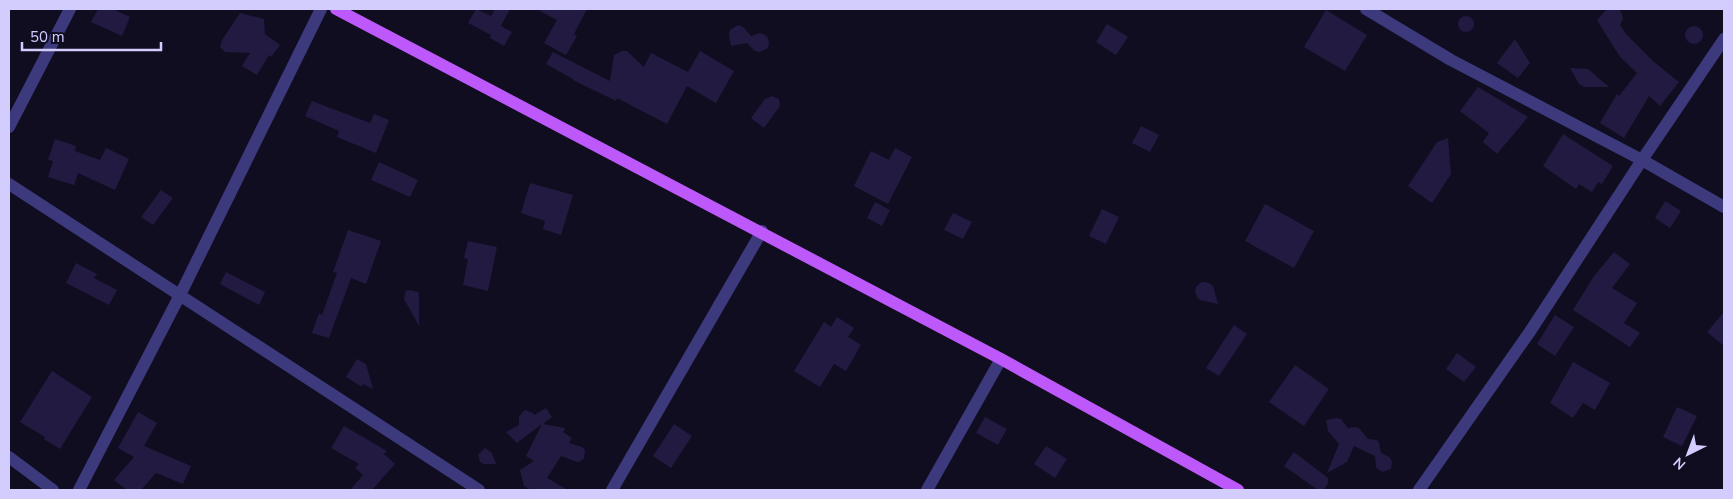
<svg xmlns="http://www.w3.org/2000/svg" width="1733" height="499" viewBox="0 0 1733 499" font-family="'Nunito Sans',sans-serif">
<rect width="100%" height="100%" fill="#100d20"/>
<path fill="#221a40" d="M 98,9 L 113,9 L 130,17 L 122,36 L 91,22 Z
M 476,9 L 491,16 L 495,9 L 510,9 L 501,26 L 512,32 L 504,46 L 490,38 L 491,35 L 468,23 Z
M 536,9 L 587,9 L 574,34 L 577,36 L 566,55 L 544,43 L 557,20 Z
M 1607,9 L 1619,9 L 1622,14 L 1623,19 L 1620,25 L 1626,34 L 1654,62 L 1679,82 L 1660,106 L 1649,96 L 1624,138 L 1600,123 L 1617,94 L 1619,96 L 1637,73 L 1620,57 L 1597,20 Z
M 1326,10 L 1367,35 L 1345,71 L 1304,47 Z
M 240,13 L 264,19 L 265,34 L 280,45 L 271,57 L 269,55 L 257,75 L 242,66 L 250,53 L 225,52 L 220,47 L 222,40 Z
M1458 24a8 8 0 1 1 16 0a8 8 0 1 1-16 0Z
M 1107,24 L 1128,37 L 1116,55 L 1096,42 Z
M 738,25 L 743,27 L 751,36 L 760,33 L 765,35 L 768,38 L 769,43 L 768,48 L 760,52 L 755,51 L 747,43 L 731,46 L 729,35 L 730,30 Z
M1685 35a9 9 0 1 1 18 0a9 9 0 1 1-18 0Z
M 1515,39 L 1530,63 L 1518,78 L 1497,63 Z
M 622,51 L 627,51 L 644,67 L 651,53 L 688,72 L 700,51 L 734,71 L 716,103 L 687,86 L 667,124 L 617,98 L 616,101 L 573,80 L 573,79 L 546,64 L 553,52 L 610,81 L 614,55 Z
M 1570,68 L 1588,69 L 1609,87 L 1584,87 L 1579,84 Z
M 1478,87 L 1528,117 L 1497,154 L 1483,142 L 1489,133 L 1460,111 Z
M 772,96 L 779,99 L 780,106 L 764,128 L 751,118 L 765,99 Z
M 312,101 L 370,123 L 374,114 L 389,120 L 376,153 L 337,137 L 339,131 L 305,116 Z
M 1141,126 L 1159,135 L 1150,152 L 1132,143 Z
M 1563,134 L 1613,166 L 1602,184 L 1598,182 L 1592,192 L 1579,184 L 1576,189 L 1543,166 Z
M 1448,138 L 1451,174 L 1432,203 L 1408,186 L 1437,142 Z
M 55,139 L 76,146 L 75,151 L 100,160 L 106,148 L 129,159 L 115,190 L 78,173 L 74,185 L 48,177 L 53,161 L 48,160 Z
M 895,148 L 912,157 L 888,204 L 854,186 L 871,151 L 889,160 Z
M 379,162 L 418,180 L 410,197 L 371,180 Z
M 530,183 L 573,195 L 561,235 L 543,229 L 545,221 L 521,213 Z
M 161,190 L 173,198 L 153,225 L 141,217 Z
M 1665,201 L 1681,211 L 1670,228 L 1655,218 Z
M 875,202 L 890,210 L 882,226 L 867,218 Z
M 1265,204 L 1314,231 L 1294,268 L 1245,241 Z
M 1102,209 L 1119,217 L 1106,244 L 1089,236 Z
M 953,213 L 972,222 L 963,239 L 944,230 Z
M 348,230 L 381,241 L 366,284 L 351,278 L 329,338 L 312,333 L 319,313 L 322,315 L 337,273 L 333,272 Z
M 468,241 L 497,247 L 488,291 L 463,285 L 468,259 L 464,258 Z
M 1614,252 L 1630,264 L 1612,288 L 1637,303 L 1624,323 L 1640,333 L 1630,347 L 1573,310 L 1594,276 Z
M 76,263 L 97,274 L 94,278 L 117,290 L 109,305 L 66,283 Z
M 226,272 L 265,292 L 259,305 L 220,284 Z
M 1204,282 L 1209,283 L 1213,286 L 1218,304 L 1200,300 L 1197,297 L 1195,292 L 1196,287 L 1200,283 Z
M 410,290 L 418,292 L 419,295 L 419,326 L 404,299 L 406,291 Z
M 1724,312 L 1724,346 L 1707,332 Z
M 1555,315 L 1574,327 L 1555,356 L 1537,344 Z
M 837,317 L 854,328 L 848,337 L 861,345 L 846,371 L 834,364 L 820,387 L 794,371 L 824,322 L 831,327 Z
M 1234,325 L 1247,334 L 1219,376 L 1206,368 Z
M 1457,353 L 1476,367 L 1464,382 L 1446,369 Z
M 357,359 L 366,364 L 373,389 L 363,384 L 362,387 L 346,377 Z
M 1573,362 L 1610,383 L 1595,410 L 1583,403 L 1573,418 L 1550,403 Z
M 1295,365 L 1329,389 L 1304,426 L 1269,402 Z
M 52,371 L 92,397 L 60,449 L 44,439 L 45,437 L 20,422 Z
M 1677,407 L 1697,416 L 1682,446 L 1663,437 Z
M 546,408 L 552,417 L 543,424 L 565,428 L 563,432 L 572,438 L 569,443 L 582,447 L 585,450 L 584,458 L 581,461 L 577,462 L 561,456 L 547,478 L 568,490 L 531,490 L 524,486 L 520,470 L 534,461 L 526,456 L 542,424 L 517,443 L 506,432 L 519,425 L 519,416 L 525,410 L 533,413 L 534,415 Z
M 138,412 L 157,423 L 144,446 L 191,466 L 183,484 L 156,473 L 141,490 L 127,490 L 114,480 L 134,457 L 118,448 Z
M 985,417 L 1007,429 L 998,445 L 976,433 Z
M 1337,418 L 1341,419 L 1348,428 L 1354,427 L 1359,428 L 1368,439 L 1377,440 L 1379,443 L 1381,453 L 1389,457 L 1392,461 L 1391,469 L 1383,472 L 1379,470 L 1376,467 L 1375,456 L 1354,446 L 1347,462 L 1327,473 L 1339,444 L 1328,431 L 1326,420 Z
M 674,424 L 692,436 L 671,468 L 653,456 Z
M 344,426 L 387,451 L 384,454 L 395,464 L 372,490 L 350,490 L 363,475 L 355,468 L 359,464 L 331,448 Z
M 1046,446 L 1067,459 L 1055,478 L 1034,464 Z
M 485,448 L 492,453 L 496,464 L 484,464 L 480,462 L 478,455 Z
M 1294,452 L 1328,478 L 1328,483 L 1324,490 L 1318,490 L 1284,466 Z"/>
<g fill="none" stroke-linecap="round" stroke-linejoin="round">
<path stroke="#3c3a7d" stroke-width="12" d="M 1366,9 L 1451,60 L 1642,160 L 1724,207
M 9,127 L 70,9
M 9,184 L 479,490
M 9,457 L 53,490
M 79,490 L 180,295 L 321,9
M 612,490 L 762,231
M 927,490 L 1001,359
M 1419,490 L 1531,330 L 1642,160 L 1724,39"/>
<path stroke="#bd58fa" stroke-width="12" d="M 336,9 L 1001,359 L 1238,490"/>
</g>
<rect width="1733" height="499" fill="none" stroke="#d3cdfe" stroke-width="20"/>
<g transform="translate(1688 454) rotate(222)" stroke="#100d20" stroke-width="4" paint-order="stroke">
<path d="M0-4L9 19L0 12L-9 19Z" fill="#d3cdfe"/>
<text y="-8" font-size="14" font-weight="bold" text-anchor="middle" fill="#d3cdfe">N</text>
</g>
<path d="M22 42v8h139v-8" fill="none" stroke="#d3cdfe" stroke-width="2.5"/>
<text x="30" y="42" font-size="15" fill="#d3cdfe" stroke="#100d20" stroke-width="4" paint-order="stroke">50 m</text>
</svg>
